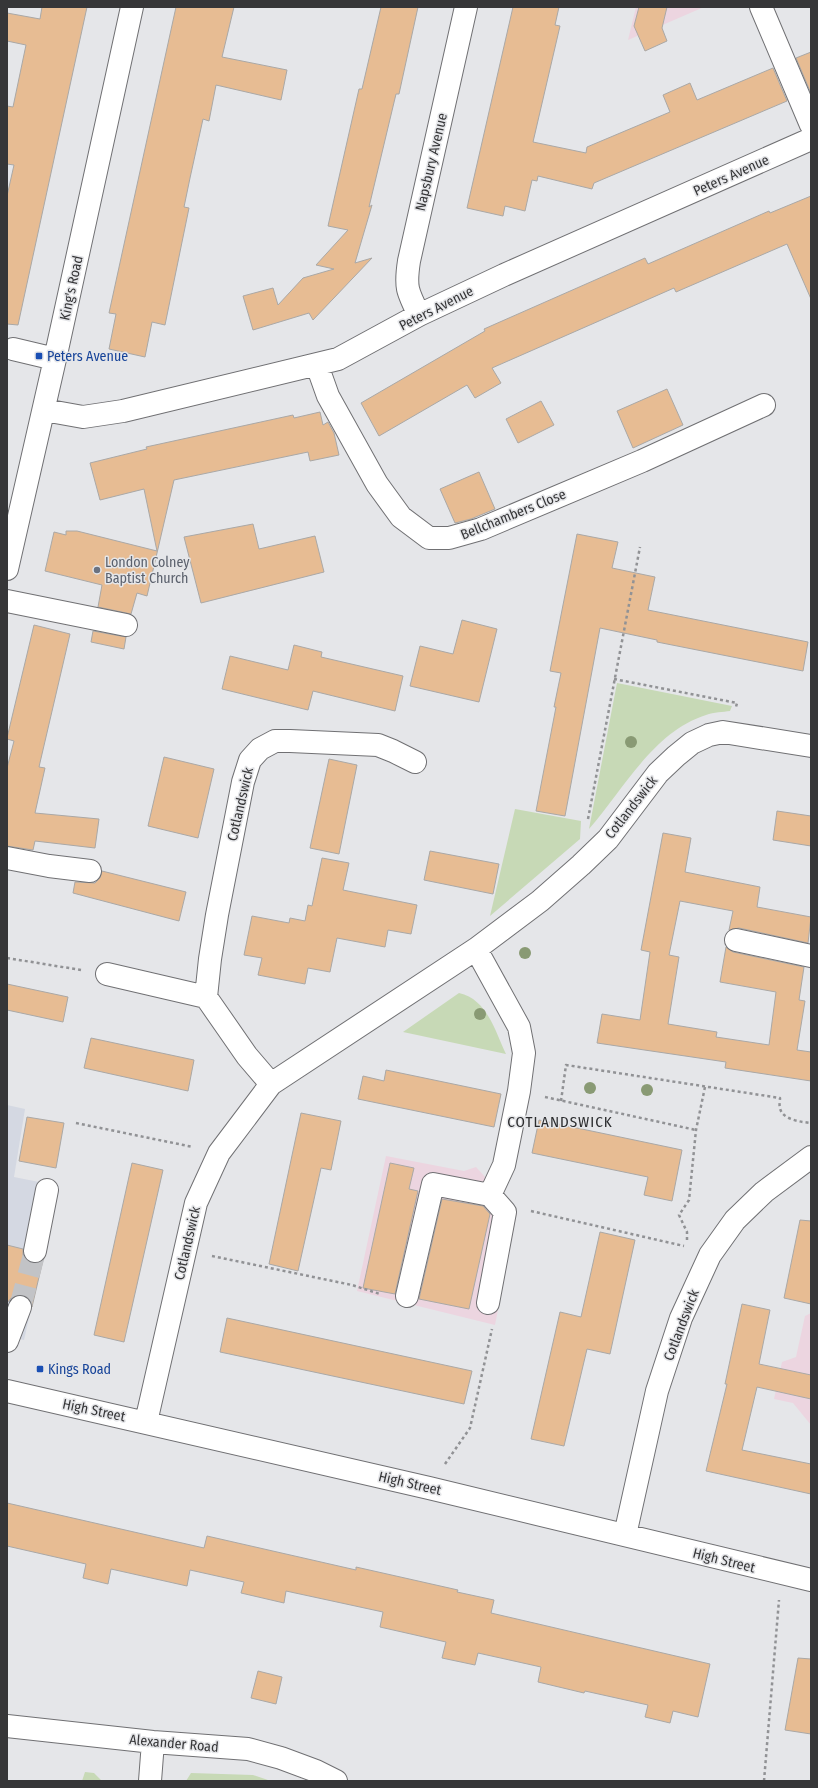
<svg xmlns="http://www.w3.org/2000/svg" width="818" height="1788" viewBox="0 0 818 1788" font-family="'Fira Sans Condensed',sans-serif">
<rect width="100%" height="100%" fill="#e5e6e9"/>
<path fill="#d4d8e2" d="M 7,1105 L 25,1109 L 14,1177 L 59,1186 L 24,1340 L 7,1336 Z"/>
<path fill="#ecd5e0" d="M 636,7 L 704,7 L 628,40 Z
M 386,1156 L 464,1171 L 476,1167 L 517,1212 L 495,1325 L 357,1291 Z
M 811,1313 L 811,1425 L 793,1403 L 774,1399 L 782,1362 L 796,1357 L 805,1316 Z"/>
<path fill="#c7d9b6" d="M 617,683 L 732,706 L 730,711 C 723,712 714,712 706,715 C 653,732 624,789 589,829 Z
M 515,809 L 581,821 L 580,839 L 490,916 Z
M 459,993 C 487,999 495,1031 506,1054 L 403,1032 Z
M 85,1772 L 94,1773 L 102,1781 L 82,1781 Z
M 191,1773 L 253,1775 L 271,1781 L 186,1781 Z"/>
<path fill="#e7bc93" stroke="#aaa8a6" d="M 42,7 L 87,7 L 18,325 L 7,324 L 7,196 L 14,165 L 7,164 L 7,106 L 13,107 L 26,45 L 7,41 L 7,13 L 40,19 Z
M 176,7 L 234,7 L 222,57 L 287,70 L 281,100 L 216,85 L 209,121 L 203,119 L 190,178 L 184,207 L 189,208 L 165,325 L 152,322 L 145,357 L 109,349 L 116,314 L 109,313 Z
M 381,7 L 418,7 L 399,94 L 396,94 L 369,207 L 372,205 L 355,263 L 372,258 L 313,320 L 309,313 L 253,330 L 243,296 L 273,288 L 278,305 L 303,278 L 334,269 L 316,265 L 348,230 L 328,226 L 359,89 L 362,89 Z
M 513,7 L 559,7 L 555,25 L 560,26 L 533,142 L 586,153 L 587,147 L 670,112 L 663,95 L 690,83 L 697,100 L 773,68 L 787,101 L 594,183 L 592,189 L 538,176 L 537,181 L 532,180 L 525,211 L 505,206 L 503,216 L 467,208 Z
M 639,7 L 667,7 L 662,28 L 667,41 L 645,51 L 634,26 Z
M 811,52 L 811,91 L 810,91 L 796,58 Z
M 811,196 L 811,299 L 787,244 L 676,292 L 674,288 L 492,368 L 501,383 L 475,398 L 467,385 L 379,436 L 361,403 L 485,331 L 484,329 L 645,258 L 648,264 L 769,211 L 770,213 Z
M 667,389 L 683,425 L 633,448 L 617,411 Z
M 541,401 L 554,425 L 518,443 L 506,419 Z
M 320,412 L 323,425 L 328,422 L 334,433 L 339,455 L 310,461 L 308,452 L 174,480 L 147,596 L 137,593 L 131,614 L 98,607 L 102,585 L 45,571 L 54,532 L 66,535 L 66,531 L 77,531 L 157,551 L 144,489 L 100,500 L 90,463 L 147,449 L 146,447 L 293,415 L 294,418 Z
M 479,472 L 495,509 L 471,519 L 455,523 L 440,489 Z
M 253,524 L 259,549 L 315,536 L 324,572 L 201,603 L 184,537 Z
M 577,534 L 618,542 L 612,568 L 655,577 L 648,610 L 808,642 L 803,671 L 657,642 L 657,640 L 600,628 L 565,816 L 536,811 L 556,707 L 554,707 L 561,673 L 550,671 Z
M 462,620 L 497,629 L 479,702 L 410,686 L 420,646 L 453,654 Z
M 34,625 L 70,634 L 39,767 L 45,768 L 35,813 L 99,819 L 95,848 L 35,841 L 33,850 L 7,846 L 7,768 L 14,741 L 7,739 L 7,738 Z
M 93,631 L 126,637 L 124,649 L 91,642 Z
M 294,645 L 322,652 L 321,657 L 403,676 L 395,711 L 313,691 L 308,710 L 222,689 L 230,656 L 288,670 Z
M 164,757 L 214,769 L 198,838 L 148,826 Z
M 329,759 L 357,765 L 339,854 L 310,848 Z
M 777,811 L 811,816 L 811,846 L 773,840 Z
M 663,833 L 691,838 L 685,872 L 760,887 L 757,907 L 811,917 L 808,943 L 739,928 L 729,930 L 733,911 L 680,901 L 669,955 L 679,957 L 668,1024 L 717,1032 L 716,1037 L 769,1045 L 776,992 L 720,982 L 726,947 L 733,952 L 804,967 L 799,1000 L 805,1001 L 797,1050 L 811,1052 L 811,1081 L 725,1068 L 726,1062 L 597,1043 L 602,1014 L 640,1020 L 650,952 L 641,950 Z
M 430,851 L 499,864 L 493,894 L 424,880 Z
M 322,858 L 349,863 L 343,890 L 417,905 L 411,934 L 388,930 L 385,947 L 337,938 L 330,972 L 308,968 L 305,984 L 258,975 L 262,958 L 244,955 L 252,916 L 289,923 L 290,918 L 305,921 L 308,905 L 312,906 Z
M 102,871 L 186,892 L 179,921 L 73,893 L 75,882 L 95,883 L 100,878 Z
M 7,984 L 68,997 L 63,1022 L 7,1010 Z
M 91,1038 L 194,1060 L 188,1091 L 84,1068 Z
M 386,1070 L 501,1094 L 494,1127 L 358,1099 L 363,1076 L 384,1081 Z
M 301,1113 L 341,1121 L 331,1170 L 321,1168 L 298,1271 L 269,1264 Z
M 27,1117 L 64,1123 L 56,1168 L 19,1161 Z
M 539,1120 L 682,1150 L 672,1201 L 644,1195 L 648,1177 L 532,1153 Z
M 132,1163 L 163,1170 L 124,1342 L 94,1335 Z
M 390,1163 L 414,1168 L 409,1189 L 418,1191 L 395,1294 L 363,1288 Z
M 442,1199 L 483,1206 L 490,1214 L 469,1309 L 419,1299 Z
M 800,1220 L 811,1221 L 811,1304 L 784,1298 Z
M 600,1232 L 635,1240 L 610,1354 L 587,1349 L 564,1446 L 531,1439 L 560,1312 L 581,1317 Z
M 7,1245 L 23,1249 L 23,1255 L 27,1261 L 32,1263 L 39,1263 L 43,1260 L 32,1307 L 30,1299 L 24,1295 L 18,1295 L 12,1297 L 7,1303 Z
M 742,1304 L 770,1310 L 759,1364 L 811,1375 L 811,1399 L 757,1387 L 742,1450 L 811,1464 L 811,1494 L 706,1471 L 727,1384 L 725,1384 Z
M 227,1318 L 472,1371 L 464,1404 L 220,1352 Z
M 7,1503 L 204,1548 L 207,1536 L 356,1570 L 356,1567 L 458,1590 L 457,1592 L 494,1600 L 491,1613 L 710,1664 L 698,1717 L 673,1711 L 670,1723 L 645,1717 L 648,1705 L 585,1691 L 584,1693 L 538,1682 L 541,1667 L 478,1653 L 475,1665 L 442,1658 L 446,1642 L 380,1627 L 383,1612 L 286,1591 L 284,1603 L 241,1593 L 244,1582 L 190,1570 L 187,1586 L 111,1569 L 108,1584 L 83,1578 L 86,1564 L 7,1546 Z
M 798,1658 L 811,1659 L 811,1734 L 785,1730 Z
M 258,1671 L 282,1677 L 276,1704 L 251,1698 Z"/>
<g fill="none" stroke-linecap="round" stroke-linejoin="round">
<path stroke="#c2c3c6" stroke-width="22" stroke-dasharray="22 11" stroke-linecap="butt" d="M 20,1307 L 35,1251"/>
<defs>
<path id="minor" d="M 761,7 L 811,125
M 419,315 C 407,291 405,287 409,261 L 466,7
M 13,349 L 55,359
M 317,365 L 328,396 L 377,484 L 401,517 L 429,538 L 449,538 L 481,529 L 642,461 L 764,405
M 44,410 L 83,417 L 123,411 L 338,359 L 419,315 L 504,275 L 811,139
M 7,569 L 55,359 L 132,7
M 7,601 L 126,625
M 7,858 L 49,866 L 90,871
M 736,940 L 811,956
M 476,949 L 519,1027 L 524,1053 L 519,1091 L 504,1165 L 490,1195
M 107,974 L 206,997
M 271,1084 L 247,1056 L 206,997 L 210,959 L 217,915 L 243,782 L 250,760 L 260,749 L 275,741 L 290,741 L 378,745 L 393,751 L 415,762
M 35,1251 L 47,1190
M 407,1296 L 433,1184 L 490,1195 L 505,1212 L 488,1303
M 7,1341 L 20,1307
M 7,1391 L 429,1488 L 811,1580
M 146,1422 L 196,1203 L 219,1153 L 271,1084 L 476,949 L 540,901 L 581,865 L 608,839 L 658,773 L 676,756 L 692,743 L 709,735 L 723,732 L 811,746
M 625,1535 L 657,1391 L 681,1318 L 710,1255 L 735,1220 L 764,1192 L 811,1157
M 7,1726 L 153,1742 L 248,1749 L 281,1758 L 316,1771 L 336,1781
M 150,1781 L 153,1742"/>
</defs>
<use href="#minor" stroke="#707073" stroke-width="24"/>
<path stroke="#919295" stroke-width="2.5" stroke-dasharray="3 3" stroke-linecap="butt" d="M 614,679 L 737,703 L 736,707
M 588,819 L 640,547
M 7,958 L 81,970
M 545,1097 L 696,1130
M 561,1101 L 566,1065 L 780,1098 C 780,1101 779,1106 780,1108 C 782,1120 802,1122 811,1123
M 76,1123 L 193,1147
M 531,1211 L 684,1246
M 687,1240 L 687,1232 L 679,1215 L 689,1200 L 696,1130 L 705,1087
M 212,1256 L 352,1285 L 380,1294
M 445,1464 L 470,1428 L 492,1329
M 764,1781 L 779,1600"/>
<use href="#minor" stroke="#fff" stroke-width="22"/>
</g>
<g fill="#899a74">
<circle cx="631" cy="742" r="6"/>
<circle cx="525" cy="953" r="6"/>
<circle cx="480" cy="1014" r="6"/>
<circle cx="590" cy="1088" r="6"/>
<circle cx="647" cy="1090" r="6"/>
</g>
<g fill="#1a4fb4" stroke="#e5e6e9" stroke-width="1.5">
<rect x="35" y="352" width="8" height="8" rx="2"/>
<rect x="36" y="1365" width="8" height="8" rx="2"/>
</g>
<circle fill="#6b7280" stroke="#e5e6e9" stroke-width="1.5" cx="97" cy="570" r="4"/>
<g text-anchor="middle" stroke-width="3" stroke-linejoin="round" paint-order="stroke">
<g font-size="14" fill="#363638" stroke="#e5e6e9">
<text transform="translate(431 162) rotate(-77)" y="5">Napsbury Avenue</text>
<text transform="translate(731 175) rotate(-24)" y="5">Peters Avenue</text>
<text transform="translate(71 288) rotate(-78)" y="5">King's Road</text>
<text transform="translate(436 308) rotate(-27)" y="5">Peters Avenue</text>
<text transform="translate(513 514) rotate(-22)" y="5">Bellchambers Close</text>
<text transform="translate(240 804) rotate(-77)" y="5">Cotlandswick</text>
<text transform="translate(631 807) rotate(-52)" y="5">Cotlandswick</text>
<text transform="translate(187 1243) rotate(-77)" y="5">Cotlandswick</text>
<text transform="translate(681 1325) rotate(-69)" y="5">Cotlandswick</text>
<text transform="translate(94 1410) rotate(12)" y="5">High Street</text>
<text transform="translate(410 1483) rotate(13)" y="5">High Street</text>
<text transform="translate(724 1560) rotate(14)" y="5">High Street</text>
<text transform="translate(174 1743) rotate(5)" y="5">Alexander Road</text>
</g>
<g font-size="14" fill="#164399" stroke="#e5e6e9" text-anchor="start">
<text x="47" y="361">Peters Avenue</text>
<text x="48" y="1374">Kings Road</text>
</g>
<g font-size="14" fill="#5b616d" stroke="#e5e6e9" text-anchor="start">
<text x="105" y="567">London Colney<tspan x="105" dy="16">Baptist Church</tspan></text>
</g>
<g font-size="15" letter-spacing="1" fill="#2c2d2f" stroke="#e5e6e9">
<text x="560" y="1127">COTLANDSWICK</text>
</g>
</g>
<rect width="818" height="1788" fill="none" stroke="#363638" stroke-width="16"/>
</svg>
